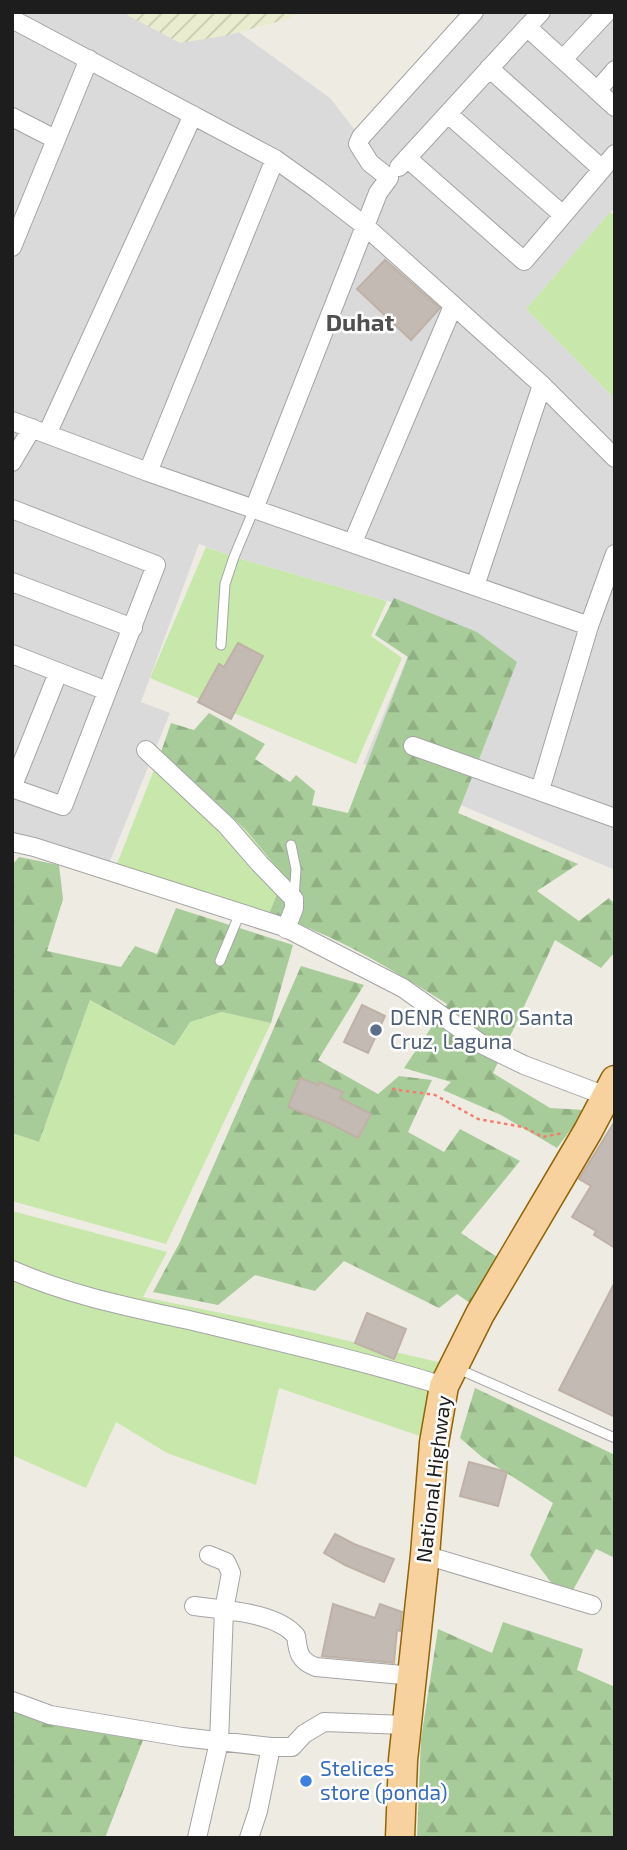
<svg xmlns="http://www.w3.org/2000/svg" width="627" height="1850" viewBox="0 0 627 1850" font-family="'Exo 2',sans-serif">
<defs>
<pattern id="farmland-furrows" width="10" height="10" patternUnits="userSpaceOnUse" patternTransform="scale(1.75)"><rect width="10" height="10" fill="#eaeccf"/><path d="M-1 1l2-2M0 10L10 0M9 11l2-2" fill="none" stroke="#c8cab1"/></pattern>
<pattern id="forest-firs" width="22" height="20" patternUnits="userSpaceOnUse" patternTransform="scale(1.75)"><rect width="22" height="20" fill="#a8cc99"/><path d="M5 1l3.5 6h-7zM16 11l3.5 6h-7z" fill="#90af83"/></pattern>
</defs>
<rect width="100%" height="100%" fill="#eeebe3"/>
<path fill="#dbdada" d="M 12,12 L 139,12 L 229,25 L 330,98 L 365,143 L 485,12 L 615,12 L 615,207 L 526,309 L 615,399 L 615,870 L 363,764 L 426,612 L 234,557 L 199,544 L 141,702 L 170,713 L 110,861 L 12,833 Z"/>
<path fill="url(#farmland-furrows)" d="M 121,12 L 297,12 L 291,18 L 229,35 L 180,43 Z"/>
<path fill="#c7e7ab" d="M 610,212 L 615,216 L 615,399 L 526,309 Z
M 206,547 L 234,557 L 387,601 L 371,636 L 402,658 L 356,764 L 150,678 Z
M 161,752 L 246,830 L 284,876 L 269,914 L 117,864 Z
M 90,1000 L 173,1046 L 189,1022 L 223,1012 L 271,1023 L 166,1244 L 12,1201 L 12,1133 L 39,1142 Z
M 12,1211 L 167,1252 L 143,1297 L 298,1329 L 442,1363 L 420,1436 L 279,1388 L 256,1485 L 167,1453 L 116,1422 L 86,1488 L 12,1455 Z"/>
<path fill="url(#forest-firs)" d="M 394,598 L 477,632 L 517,662 L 458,813 L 578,864 L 537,891 L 579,921 L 609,898 L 615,904 L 615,952 L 601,968 L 555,940 L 493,1073 L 550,1108 L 585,1110 L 557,1148 L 501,1115 L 443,1090 L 451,1082 L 404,1068 L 447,1004 C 393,970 331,932 269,914 L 284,876 L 246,830 L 161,752 L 171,723 L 194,730 L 209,713 L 265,744 L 255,759 L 290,782 L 296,775 L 315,791 L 312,805 L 348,813 L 408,657 L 375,635 Z
M 19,857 L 59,865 L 63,899 L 47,951 L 121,967 L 135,946 L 157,954 L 176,908 L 293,945 L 271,1023 L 222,1012 L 190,1022 L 174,1046 L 90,1000 L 39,1142 L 12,1133 L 12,865 Z
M 301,966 L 364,985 L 318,1060 L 378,1094 L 399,1076 L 432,1080 L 408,1132 L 444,1152 L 460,1129 L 520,1161 L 461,1233 L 497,1257 L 470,1303 L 457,1294 L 439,1308 L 344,1261 L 315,1291 L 255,1275 L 218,1305 L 153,1292 L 180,1242 Z
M 475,1388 L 615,1455 L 615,1558 L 596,1549 L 573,1590 L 554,1586 L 530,1555 L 553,1503 L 482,1457 L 460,1438 Z
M 503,1622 L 583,1649 L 577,1670 L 615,1687 L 615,1838 L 417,1838 L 421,1739 L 438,1629 L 492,1653 Z
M 12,1710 L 58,1726 L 143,1740 L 105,1838 L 12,1838 Z"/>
<path fill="#c2bab3" stroke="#bfb1a6" stroke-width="2" d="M 385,260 L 440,308 L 411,340 L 357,289 Z
M 238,643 L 263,656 L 231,719 L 198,702 L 219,664 L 224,667 Z
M 362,1005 L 385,1016 L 368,1053 L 344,1042 Z
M 300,1078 L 318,1085 L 319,1082 L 343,1092 L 340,1098 L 371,1114 L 358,1138 L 329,1123 L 288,1107 Z
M 615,1121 L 615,1248 L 594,1235 L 596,1231 L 572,1217 L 591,1186 L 579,1179 Z
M 615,1282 L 615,1417 L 559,1390 Z
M 367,1313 L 406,1329 L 394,1359 L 355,1343 Z
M 469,1462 L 507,1472 L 498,1506 L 460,1496 Z
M 335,1534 L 354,1544 L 394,1559 L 384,1582 L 345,1565 L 324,1553 Z
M 333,1604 L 375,1618 L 380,1604 L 402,1612 L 400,1631 L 397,1630 L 394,1663 L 322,1656 Z"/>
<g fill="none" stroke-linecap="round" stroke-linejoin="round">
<defs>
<path id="service" d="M 221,645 L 225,584 L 234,557 L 254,509
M 291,845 L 296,869 L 294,898
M 220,961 L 240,913
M 456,1368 L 615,1438"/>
<path id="minor" d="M 12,19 L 275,159 L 317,189 L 365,226 L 542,385 L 615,458
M 527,27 L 615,107
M 563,59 L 607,12
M 489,68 L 602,169
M 597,91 L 615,70
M 448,114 L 563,215
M 12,117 L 55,139
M 407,158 L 524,261 L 615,154
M 399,167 L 541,12
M 12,247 L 89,59
M 12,421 L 148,472 L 589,626
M 47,434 L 193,115
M 12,462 L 32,428
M 148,472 L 275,159
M 12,509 L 156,565 L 63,806 L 12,788
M 254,509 L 378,193 L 389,178 L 370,163 L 358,144 L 361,137 L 474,12
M 353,542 L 453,306
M 12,582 L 133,628
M 475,586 L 542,385
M 12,654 L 107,691
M 413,746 L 615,818
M 146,750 L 227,826 L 260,864 L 294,899 L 294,908 L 286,929
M 12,788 L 58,673
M 540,790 L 589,626 L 615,554
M 12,842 L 34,847 L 284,927 L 403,988 L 483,1045 L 524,1065 L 606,1096
M 12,1270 C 71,1296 134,1308 197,1322 C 280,1342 363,1361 444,1386
M 425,1555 L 592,1605
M 194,1606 C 224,1610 276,1612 296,1636 C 298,1652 299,1661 316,1667 L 413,1676
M 12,1701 L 50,1715 L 182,1737 L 271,1747 L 292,1747 L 304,1734 L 324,1722 L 406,1725
M 197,1838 L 219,1742 L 224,1610 L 231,1573 L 226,1562 L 209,1555
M 249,1838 L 258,1811 L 271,1747"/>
<path id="primary" d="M 400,1838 L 403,1760 L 425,1555 L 434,1443 L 444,1386 L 480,1314 L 588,1131 L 615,1080"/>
</defs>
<use href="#service" stroke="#a4a4a4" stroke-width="11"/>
<use href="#minor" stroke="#a4a4a4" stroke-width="20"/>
<use href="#primary" stroke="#916406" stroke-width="31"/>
<path stroke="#f47e6e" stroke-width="2.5" stroke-dasharray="3.5 3.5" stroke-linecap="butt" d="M 392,1089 L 435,1095 L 478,1119 L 523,1127 L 543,1137 L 563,1133"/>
<use href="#service" stroke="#fff" stroke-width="9"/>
<use href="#minor" stroke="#fff" stroke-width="18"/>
<use href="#primary" stroke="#f8d29e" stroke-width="28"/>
</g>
<circle fill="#5c6f8a" stroke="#fff" stroke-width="2.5" cx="376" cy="1030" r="7"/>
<circle fill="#3f7fe0" stroke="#fff" stroke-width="2.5" cx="306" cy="1781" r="7"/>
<g text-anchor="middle" stroke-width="5" stroke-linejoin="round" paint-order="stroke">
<g font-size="21" fill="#4e5e75" stroke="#fff" text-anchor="start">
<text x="390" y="1025">DENR CENRO Santa<tspan x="390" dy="24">Cruz, Laguna</tspan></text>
</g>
<g font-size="21" fill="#1d1d1d" stroke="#fff">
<text transform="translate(434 1479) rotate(-83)" y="7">National Highway</text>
</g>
<g font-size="21" fill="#366cbe" stroke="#fff" text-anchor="start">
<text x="320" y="1776">Stelices<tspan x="320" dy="24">store (ponda)</tspan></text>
</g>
<g font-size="24" font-weight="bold" fill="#505050" stroke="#fff">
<text x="360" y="331">Duhat</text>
</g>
</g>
<rect width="627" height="1850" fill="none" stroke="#1d1d1d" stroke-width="28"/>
</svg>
